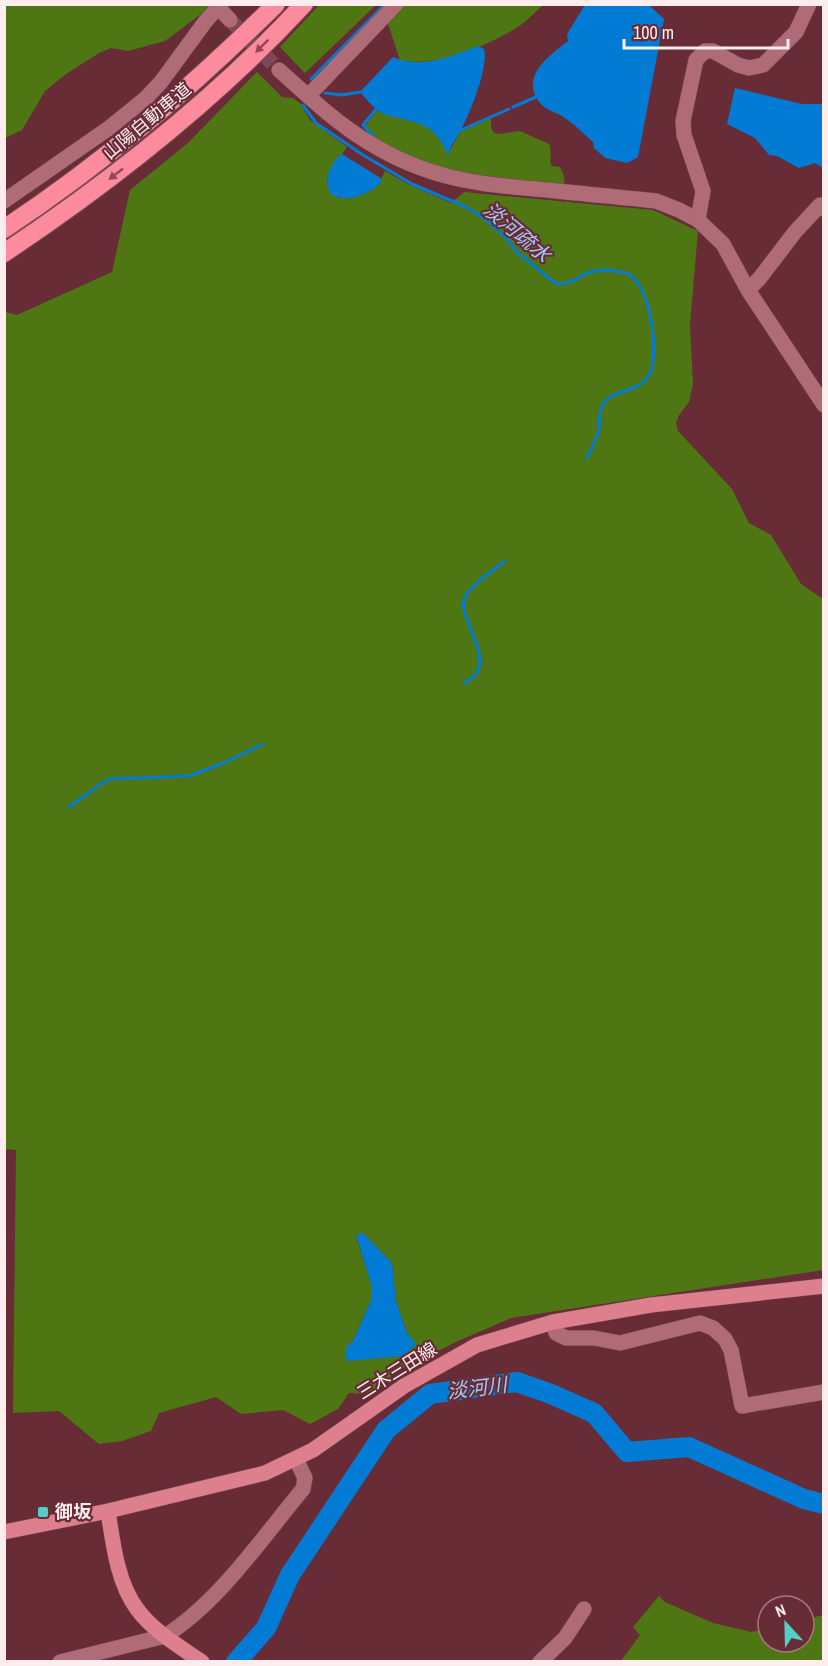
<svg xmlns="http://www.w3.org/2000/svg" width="828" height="1666" viewBox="0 0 828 1666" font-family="'Archivo Narrow','Noto Sans JP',sans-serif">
<rect width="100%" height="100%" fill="#682c37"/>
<path fill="#4e7714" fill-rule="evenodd" d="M 320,4 L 376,5 L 305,73 L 280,47 Z
M 5,5 L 213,5 L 208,13 L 205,11 L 165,41 L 128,51 L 111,48 L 99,53 L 66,74 L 45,91 L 22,130 L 5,138 Z
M 403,5 L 543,5 C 534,13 525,23 515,29 C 483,47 437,68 400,60 L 387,21 Z
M 257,72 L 282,97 L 293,98 L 300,103 L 310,120 L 347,147 C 337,163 312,182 339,198 L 378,186 L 385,171 L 410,185 L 451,203 L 464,192 L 653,210 L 698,231 L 690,325 L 693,385 L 689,402 L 679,415 L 676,423 L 678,431 L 732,489 L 749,523 L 771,535 L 801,584 L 823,599 L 823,1270 L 511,1318 L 458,1341 L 395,1373 L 370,1394 L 349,1393 L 338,1409 L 310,1424 L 283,1410 L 241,1414 L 216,1397 L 159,1413 L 151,1431 L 122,1441 L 99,1444 L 59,1411 L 13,1413 L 16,1150 L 5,1149 L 5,312 L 17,315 L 112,272 L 130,190 L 188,143 ZM 363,1233 L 392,1263 L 396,1301 L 407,1333 L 347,1346 L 353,1341 L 371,1300 L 371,1284 L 356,1236 Z
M 377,110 C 395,121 426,117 439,137 C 442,142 445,149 448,154 L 460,132 L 491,118 L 491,128 L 494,133 L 500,134 L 520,131 L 549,144 C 553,151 548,160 552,166 L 560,167 C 564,174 565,179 564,186 L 515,183 L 422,165 L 373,140 L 375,137 L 365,126 Z
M 659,1596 L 665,1602 L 713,1623 L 751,1632 L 768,1628 L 768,1642 L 804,1642 L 804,1620 L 823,1615 L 823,1661 L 621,1661 L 640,1635 L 633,1627 Z"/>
<path fill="#027bd5" d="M 585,5 L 651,5 L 651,7 L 664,19 L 638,157 L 627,163 L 605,158 L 594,148 L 593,142 C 584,134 575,125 565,118 C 557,112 547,111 541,104 C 518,77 549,56 568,41 L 567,34 Z
M 478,46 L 484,49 C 489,67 470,113 461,130 C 456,139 451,145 448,155 C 437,131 429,125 403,119 C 397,117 390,117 384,114 C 374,109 367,100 360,92 L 393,57 C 423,70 450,56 478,46 Z
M 735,88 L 802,104 L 823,104 L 823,168 L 815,163 L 799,168 L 777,156 L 769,155 L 755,138 L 727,124 Z
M 342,154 L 382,179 L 378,186 C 369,192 353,200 342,198 C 318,196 327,163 342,154 Z
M 363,1233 L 392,1263 L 396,1301 L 407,1333 L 416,1344 L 404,1356 L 347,1361 L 345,1354 L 347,1346 L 353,1341 L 371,1300 L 371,1284 L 356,1235 Z"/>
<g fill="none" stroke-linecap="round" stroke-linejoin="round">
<path stroke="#027bd5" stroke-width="3" d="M 311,79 L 385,4
M 325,93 L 342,95 L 360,92
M 303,105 L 316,123 L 363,155 L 412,184 L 466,207 L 484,218 L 504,236 L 518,253 L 555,283 C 568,286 575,279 585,274 C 597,269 613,270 626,273 C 651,281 661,358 648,377 C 637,393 610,389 602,406 C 599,413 600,421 599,428 C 597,439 592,448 587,458
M 513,107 L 536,97
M 461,130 L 509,109
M 373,138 L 374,137 L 363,125 L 376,109
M 464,683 C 467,681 472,678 475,675 C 492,657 458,615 464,599 C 469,586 494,570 505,561
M 69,807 L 102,783 L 110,779 L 189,776 L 223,763 L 263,744"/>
<path stroke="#027bd5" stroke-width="20" d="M 236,1662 L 266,1628 L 290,1575 L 386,1430 L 430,1394 L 517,1382 L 551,1394 L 594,1413 L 627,1452 L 689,1447 L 804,1499 L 824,1504"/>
<path stroke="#7e4953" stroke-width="15" stroke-dasharray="15 8" stroke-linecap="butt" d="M 230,20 L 279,70"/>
<defs>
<path id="minor" d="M 218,7 L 230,20
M 279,70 C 308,96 335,122 368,142 C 429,180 478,184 547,190 C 583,194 620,197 656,201 L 679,210 L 698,220 L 723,244 L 748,290 L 824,405
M 308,96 L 396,4
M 4,201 L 109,128 L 146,98 L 161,82 L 205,22 L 221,4
M 698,220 L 703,191 L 684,135 L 683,121 L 696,60 L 705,51 L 713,51 L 738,65 L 749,68 L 763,65 L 796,32 L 809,4
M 748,290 L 759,279 L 795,232 L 820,205 L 824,209
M 553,1322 L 556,1333 L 566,1338 L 594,1338 L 620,1343 L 700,1323 L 713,1328 L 725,1339 L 731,1350 L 742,1406 L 824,1392
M 60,1662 L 165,1636 C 219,1602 262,1538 303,1489 L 305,1478 L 296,1459
M 540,1662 L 565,1638 L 584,1609"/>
<path id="major" d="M 108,1511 C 113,1543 117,1582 137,1609 C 153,1631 179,1646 202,1662
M 4,1532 L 108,1511 L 265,1473 L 313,1450 L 404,1386 L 477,1345 L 553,1322 L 651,1305 L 824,1286"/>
<path id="highway" d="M 4,229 C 105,162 190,89 276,4
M 4,253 C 112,181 215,100 304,4"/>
</defs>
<use href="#minor" stroke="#794954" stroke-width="16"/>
<use href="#major" stroke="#794954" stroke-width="16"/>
<use href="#highway" stroke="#794954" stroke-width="20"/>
<use href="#minor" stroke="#af6c76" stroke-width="15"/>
<use href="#major" stroke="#dd7f8d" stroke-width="15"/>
<use href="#highway" stroke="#fc8b9d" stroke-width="18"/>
</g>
<defs><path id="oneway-solid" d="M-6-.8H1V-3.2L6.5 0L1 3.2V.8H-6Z" transform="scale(1.5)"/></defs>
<g fill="#944856">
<use href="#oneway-solid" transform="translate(262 46) rotate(135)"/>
<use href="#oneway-solid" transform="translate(116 174) rotate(142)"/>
</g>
<rect fill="#54cdc7" stroke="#682c37" stroke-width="2" x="37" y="1506" width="12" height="12" rx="3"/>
<g text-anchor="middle" stroke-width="4.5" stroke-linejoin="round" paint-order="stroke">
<g font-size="18" fill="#fdedef" stroke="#682c37">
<text transform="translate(147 121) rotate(-40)" y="6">山陽自動車道</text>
<text transform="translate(397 1371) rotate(-32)" y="6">三木三田線</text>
</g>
<g font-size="18" font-weight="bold" fill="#fdedef" stroke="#682c37" text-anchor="start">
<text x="55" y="1518">御坂</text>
</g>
<g font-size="20" font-style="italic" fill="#a0caf7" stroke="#682c37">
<text transform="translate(517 232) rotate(40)" y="7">淡河疏水</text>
<text transform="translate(477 1388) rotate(-7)" y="7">淡河川</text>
</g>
</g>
<rect width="828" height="1666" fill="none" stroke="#fdedef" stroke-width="12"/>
<g transform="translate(786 1624) rotate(338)"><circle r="28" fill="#682c37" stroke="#a47981" stroke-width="1.5"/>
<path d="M0-4.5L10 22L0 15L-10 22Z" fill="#54cdc7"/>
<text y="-9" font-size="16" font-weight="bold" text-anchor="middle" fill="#fdedef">N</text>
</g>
<path d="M624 39v9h164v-9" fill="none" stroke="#fdedef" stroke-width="3"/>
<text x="633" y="39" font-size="18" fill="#fdedef" stroke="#682c37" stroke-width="4.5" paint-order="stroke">100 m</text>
</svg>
